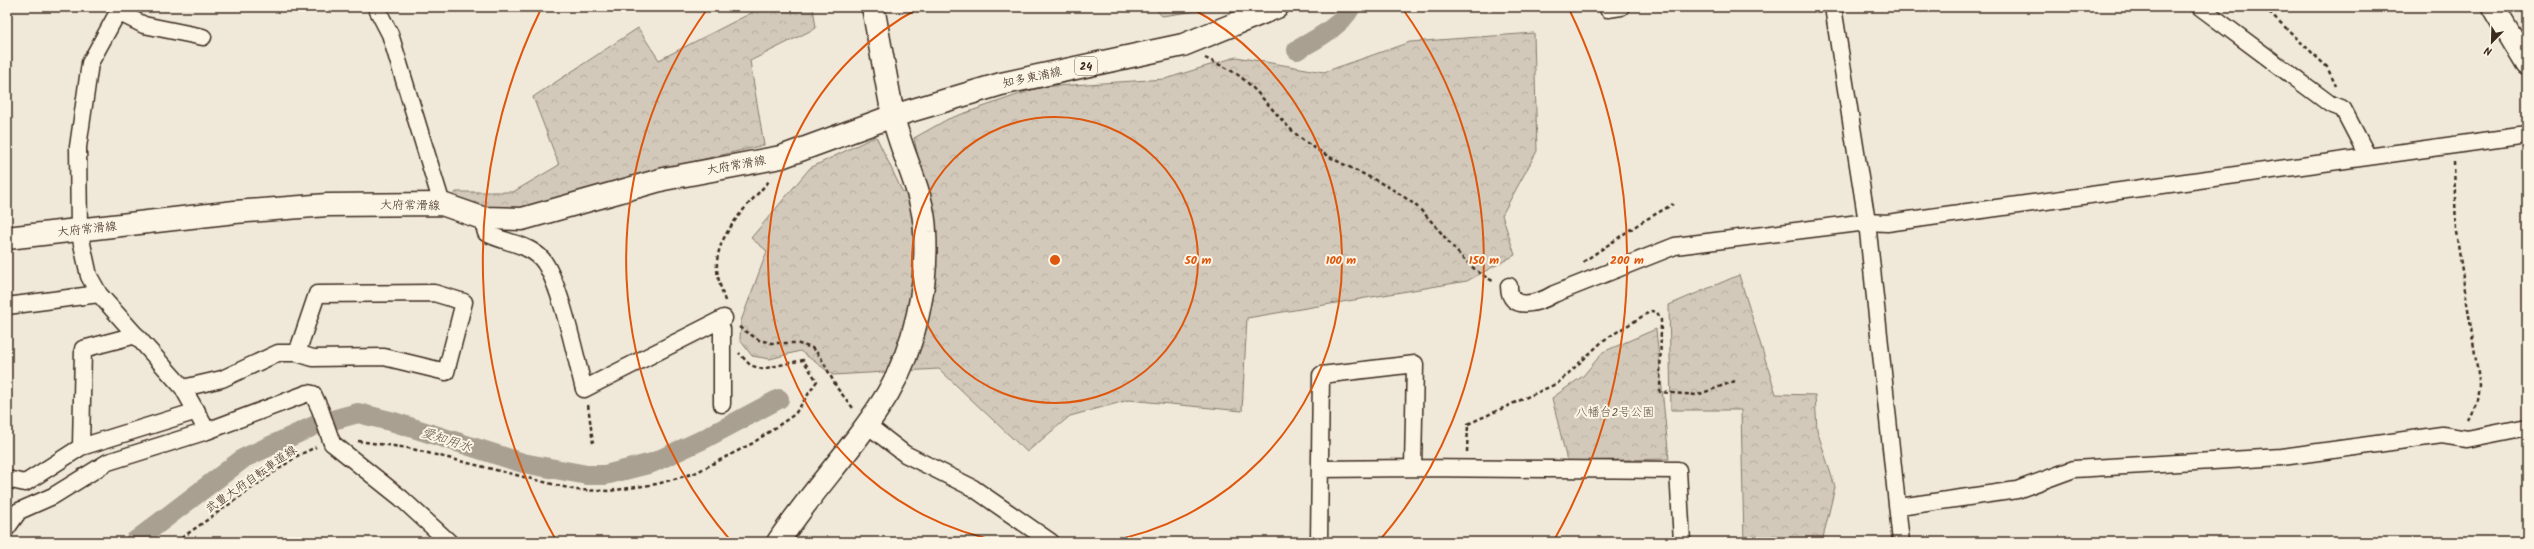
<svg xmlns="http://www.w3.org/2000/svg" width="2534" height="549" viewBox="0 0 2534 549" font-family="Kalam,'Klee One',sans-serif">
<defs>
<pattern id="forest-crowns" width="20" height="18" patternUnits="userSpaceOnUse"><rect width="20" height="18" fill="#d2c9ba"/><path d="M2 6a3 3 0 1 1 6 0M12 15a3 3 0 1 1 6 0" fill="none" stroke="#b5ad9f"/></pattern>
</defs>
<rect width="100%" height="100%" fill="#f0e9d9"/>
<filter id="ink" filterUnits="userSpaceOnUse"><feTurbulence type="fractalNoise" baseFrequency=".025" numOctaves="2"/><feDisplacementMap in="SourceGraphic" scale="8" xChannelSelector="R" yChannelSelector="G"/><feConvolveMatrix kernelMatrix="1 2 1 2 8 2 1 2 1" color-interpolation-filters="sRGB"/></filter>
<g filter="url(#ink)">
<path fill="url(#forest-crowns)" stroke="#867a6c" d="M 750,7 L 813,7 L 816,28 L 750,61 L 764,145 L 662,169 L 520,214 L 478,212 L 451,199 L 456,192 L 513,192 L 559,165 L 533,97 L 638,28 L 659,60 L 753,12 Z
M 1153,7 L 1207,7 L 1197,11 L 1162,16 Z
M 1534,33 L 1537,151 L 1502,215 L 1515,255 L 1467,281 L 1247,318 L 1242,411 L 1129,400 L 1070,416 L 1027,452 L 939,369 L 833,375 L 800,351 L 770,359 L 752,356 L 740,340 L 741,321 L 767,251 L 751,238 L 810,168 L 876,136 L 903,193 L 923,183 L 914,138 L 948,119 L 1040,87 L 1165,79 L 1236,57 L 1324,72 L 1410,42 Z
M 1739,275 L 1776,394 L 1815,395 L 1817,430 L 1835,487 L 1822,542 L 1744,542 L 1741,410 L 1671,410 L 1669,305 Z
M 1656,329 L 1669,459 L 1567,461 L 1552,398 L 1583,376 L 1603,352 Z"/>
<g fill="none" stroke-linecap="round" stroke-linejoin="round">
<path stroke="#aaa091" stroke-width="20" d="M 1297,50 C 1316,39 1340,27 1351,7
M 134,542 L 244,458 L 318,424 L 358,413 L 394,422 L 523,463 L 587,475 L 605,475 L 652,463 L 704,439 L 779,399"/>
<defs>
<path id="street" d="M 376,7 L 390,34 L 442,204
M 1833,7 L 1867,222 L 1901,542
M 2200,7 L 2330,104 L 2343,109 L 2368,157
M 1608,9 L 1621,7
M 482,218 L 486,233 C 503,242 524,243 539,256 C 559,273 576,360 584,389 L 724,318
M 1509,286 C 1509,313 1539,303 1554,294 L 1675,246 L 1867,222 L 1887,223 L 2527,135
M 7,306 L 99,294
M 718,321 L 722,329 L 722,404
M 183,388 L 222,379 L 278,353 L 297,353 L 313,358 L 384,357 L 446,372 L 464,302 L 434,293 L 317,294 L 297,353
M 866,424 L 905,454 L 973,488 L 1051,542
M 207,431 L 308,393 L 313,394 L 320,409
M 332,443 L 401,498 L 449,542
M 81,447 L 83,349 L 136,335
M 1320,469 L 1413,468
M 7,479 L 25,483 L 81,447 L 197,411
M 1899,507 L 2017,490 L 2074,469 L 2282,457 L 2442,435 L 2467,439 L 2527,427
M 7,528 L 19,511 L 53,496 L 108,462 L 207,431 L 183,388 L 99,294 L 89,276 L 79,230 L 78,147 L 90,63 L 118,12 L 144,25 L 203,37
M 1319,542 L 1321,375 L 1415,364 L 1413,468 L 1678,470 L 1682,542"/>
<path id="secondary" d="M 7,238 L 235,212 L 327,205 L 442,204 L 482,218 L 522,219 L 664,179 L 781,157 L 893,116 C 901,154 924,192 925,232 C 928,285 915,347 888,393 C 856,446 812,490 778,542"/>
<path id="primary" d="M 873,7 L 893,116 L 1001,84 L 1183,45 L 1277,7
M 2493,7 L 2527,64"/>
</defs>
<use href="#street" stroke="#3b2a1e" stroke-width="19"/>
<use href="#secondary" stroke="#3b2a1e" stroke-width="25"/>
<use href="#primary" stroke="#3b2a1e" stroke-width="25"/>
<path stroke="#3b2a1e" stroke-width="2.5" stroke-dasharray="4 3" stroke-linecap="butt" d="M 2264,7 L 2327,67 L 2336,86
M 1205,58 C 1217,64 1231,69 1242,78 C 1266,98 1282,125 1307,143 C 1341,167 1383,179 1415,205 C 1443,229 1459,264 1493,281
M 2454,162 L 2456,232 L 2480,386 L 2478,400 L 2468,420
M 1583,262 L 1640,223 L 1673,204
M 725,301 C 721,288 716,275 717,262 C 719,231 751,202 770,180
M 739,327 L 759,340 L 771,343 L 796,343 L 812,348 L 820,356 L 837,388 L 853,408
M 588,405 L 593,443
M 358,441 L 408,448 L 576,490 L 609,491 L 657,484 L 695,473 L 753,443 L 795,414 L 817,381 L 803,360 L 762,369 L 750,365 L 739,353
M 1467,452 L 1468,424 L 1558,383 L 1604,340 L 1651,311 L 1657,312 L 1661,320 L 1660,392 L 1697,395 L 1735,381
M 176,542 L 297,456 L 316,447"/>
<use href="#street" stroke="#fcf5e5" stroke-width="16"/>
<use href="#secondary" stroke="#fcf5e5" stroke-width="22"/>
<use href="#primary" stroke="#fcf5e5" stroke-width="22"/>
<defs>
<path id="street-bridge" d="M 320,409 L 332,443"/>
</defs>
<use href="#street-bridge" stroke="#3b2a1e" stroke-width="19" stroke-linecap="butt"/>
<use href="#street-bridge" stroke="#fcf5e5" stroke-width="16"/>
</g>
</g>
<g fill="none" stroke="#df570d" stroke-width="2">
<circle cx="1055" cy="260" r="143"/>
<path d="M1005 542A286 286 0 0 1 921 7M1189 7A286 286 0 0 1 1105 542"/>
<path d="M731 541A429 429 0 0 1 708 8M1402 8A429 429 0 0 1 1379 541"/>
<path d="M557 542A572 572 0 0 1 541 9M1569 9A572 572 0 0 1 1553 542"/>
</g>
<g text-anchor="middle" stroke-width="4" stroke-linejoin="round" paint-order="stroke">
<rect fill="#fcf5e5" stroke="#75675a" stroke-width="1" x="1075" y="57" width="22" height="18" rx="3"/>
<g font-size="11" font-weight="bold" fill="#3b2a1e">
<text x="1086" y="70">24</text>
</g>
<g font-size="12" fill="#3b2a1e" stroke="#fcf5e5">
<text transform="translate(1032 77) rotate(-12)" y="4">知多東浦線</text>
<text transform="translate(736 165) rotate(-10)" y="4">大府常滑線</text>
<text transform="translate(410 205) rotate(1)" y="4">大府常滑線</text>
<text transform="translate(87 229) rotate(-6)" y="4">大府常滑線</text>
<text transform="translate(251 479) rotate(-35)" y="4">武豊大府自転車道線</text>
</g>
<g font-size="12" fill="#615245" stroke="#fcf5e5">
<text x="1615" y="416">八幡台2号公園</text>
</g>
<g font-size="13" font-style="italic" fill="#625346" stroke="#fcf5e5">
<text transform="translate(447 439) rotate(18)" y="5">愛知用水</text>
</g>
</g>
<circle cx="1055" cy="260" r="6" fill="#df570d" stroke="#fcf5e5" stroke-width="2"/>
<g font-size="12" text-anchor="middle" font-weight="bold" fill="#df570d" stroke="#fcf5e5" stroke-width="4" stroke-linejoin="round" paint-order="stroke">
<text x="1198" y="264">50 m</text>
<text x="1341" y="264">100 m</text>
<text x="1484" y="264">150 m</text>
<text x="1627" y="264">200 m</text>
</g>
<rect width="2534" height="549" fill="none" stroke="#fcf5e5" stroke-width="24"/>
<rect x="12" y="12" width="2510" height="525" fill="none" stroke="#3b2a1e" stroke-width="1.5" filter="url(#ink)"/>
<g transform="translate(2492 42) rotate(203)" stroke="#fcf5e5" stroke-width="3" paint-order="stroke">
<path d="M0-3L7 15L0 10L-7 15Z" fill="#3b2a1e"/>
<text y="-6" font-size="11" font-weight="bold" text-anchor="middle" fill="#3b2a1e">N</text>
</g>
</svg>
